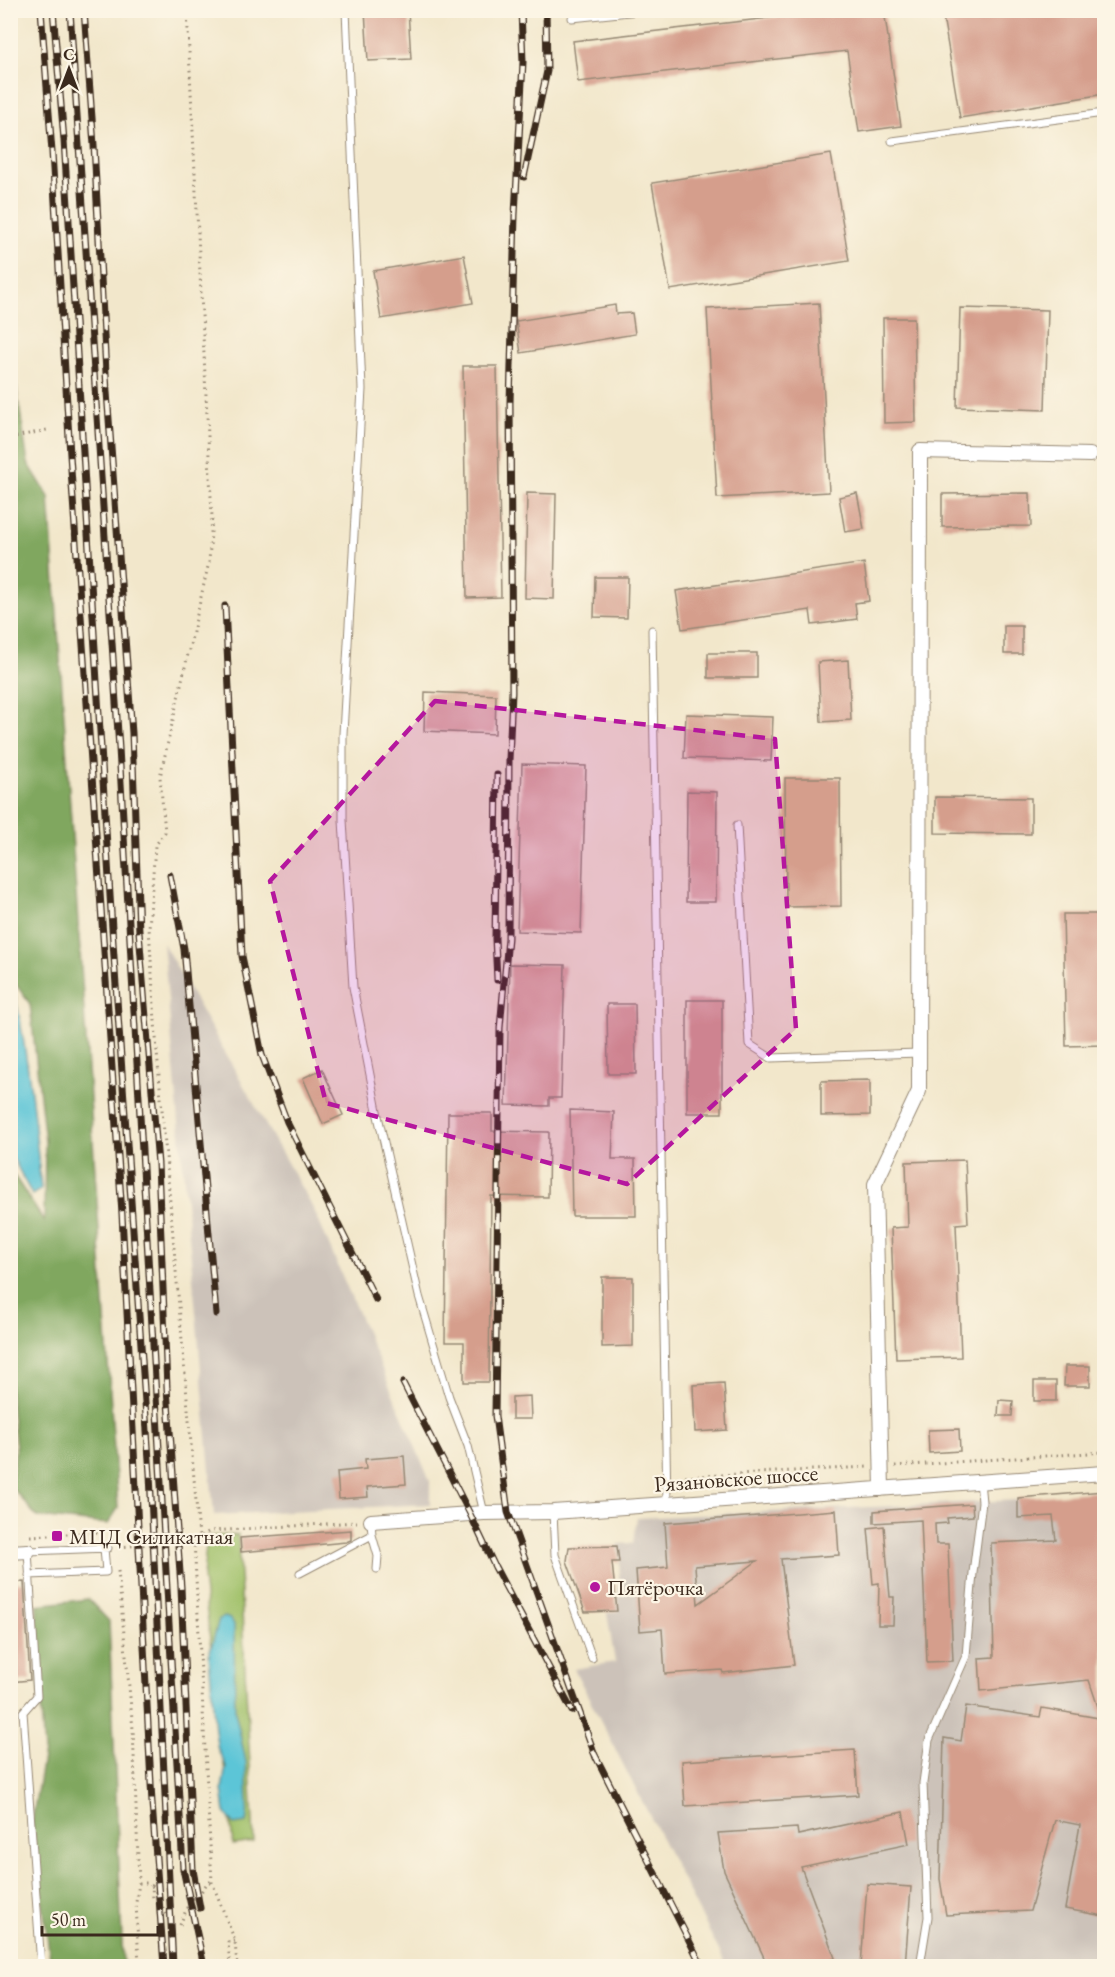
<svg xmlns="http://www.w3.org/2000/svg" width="1115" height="1977" viewBox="0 0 1115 1977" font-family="'EB Garamond',serif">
<rect width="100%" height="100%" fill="#fcf5e5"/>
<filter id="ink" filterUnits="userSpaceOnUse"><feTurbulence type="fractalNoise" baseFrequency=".0167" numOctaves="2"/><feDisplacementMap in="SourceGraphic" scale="12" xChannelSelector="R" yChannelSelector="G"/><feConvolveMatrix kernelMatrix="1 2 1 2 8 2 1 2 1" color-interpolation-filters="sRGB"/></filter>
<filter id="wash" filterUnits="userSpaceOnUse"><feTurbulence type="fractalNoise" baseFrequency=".008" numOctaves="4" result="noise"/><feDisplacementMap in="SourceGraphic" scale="24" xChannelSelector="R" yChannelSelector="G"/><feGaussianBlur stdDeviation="1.35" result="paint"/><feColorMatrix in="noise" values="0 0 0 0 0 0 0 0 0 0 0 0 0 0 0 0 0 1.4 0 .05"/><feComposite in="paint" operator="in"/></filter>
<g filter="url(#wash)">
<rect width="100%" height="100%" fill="#f2e7cb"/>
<path fill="#ccc2b9" d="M 163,943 L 314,1210 L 430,1481 L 430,1504 L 214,1515 Z
M 1104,1496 L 1104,1966 L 727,1966 L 574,1669 L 615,1662 L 607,1613 L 617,1612 L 620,1562 L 618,1544 L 633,1543 L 637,1518 Z"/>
<path fill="#a1c16a" stroke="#6e7644" stroke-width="1.5" d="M 238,1535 L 254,1842 L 233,1845 L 203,1577 L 207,1536 Z"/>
<path fill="#80a75e" stroke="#5e683e" stroke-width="1.5" d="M 11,353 L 28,463 L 49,497 L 118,1508 L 108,1524 L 37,1517 L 11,1486 L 16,1447 L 10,1395 L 11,1171 L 44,1221 L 45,1142 L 30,1004 L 10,976 Z
M 88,1599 L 109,1621 L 123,1966 L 51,1966 L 32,1822 L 44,1751 L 38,1671 L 37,1605 Z"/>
<path fill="#5cc5d7" stroke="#4c787a" stroke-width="1.5" d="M 10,984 L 13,986 C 28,1053 35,1121 41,1189 L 32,1195 L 14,1160 L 11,1158 Z
M 225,1617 L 230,1619 L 234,1624 L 235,1711 L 246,1762 L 248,1805 L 246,1823 L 234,1825 L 225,1812 L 222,1789 L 226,1766 L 218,1750 L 215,1731 L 209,1655 L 219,1619 Z"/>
<g id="blocks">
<path fill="#d59e8c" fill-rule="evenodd" d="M 365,10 L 408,10 L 411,59 L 368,61 Z
M 836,10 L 884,10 L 901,126 L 859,132 L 847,51 L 578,82 L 573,41 Z
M 942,10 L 1097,10 L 1104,55 L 1104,94 L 960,118 Z
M 831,154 L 849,261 L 670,290 L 652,183 Z
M 464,255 L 473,303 L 381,319 L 373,271 Z
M 819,303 L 829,492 L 717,498 L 707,309 Z
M 615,305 L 616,314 L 632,313 L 635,334 L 521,353 L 516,321 Z
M 960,308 L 1048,310 L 1045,410 L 957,407 Z
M 883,318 L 914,318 L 916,422 L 884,423 Z
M 463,366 L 497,366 L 501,597 L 467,598 Z
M 527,493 L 556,494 L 554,599 L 525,598 Z
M 857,493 L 864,529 L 845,532 L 839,497 Z
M 1030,493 L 1031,526 L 942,527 L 942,494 Z
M 864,563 L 869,601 L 855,603 L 857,619 L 812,625 L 810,610 L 682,629 L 676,591 Z
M 595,577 L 628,577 L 627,618 L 594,617 Z
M 1004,626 L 1022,626 L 1022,654 L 1004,654 Z
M 708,653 L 757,653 L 757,678 L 708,678 Z
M 848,660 L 851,720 L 821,722 L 818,662 Z
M 425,692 L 496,695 L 495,734 L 424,731 Z
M 686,714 L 773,717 L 771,761 L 684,758 Z
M 522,764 L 586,766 L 581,933 L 517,931 Z
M 785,778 L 840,778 L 841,906 L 786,907 Z
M 687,791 L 717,792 L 716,902 L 686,902 Z
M 935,797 L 1031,798 L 1031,834 L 935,833 Z
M 1063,914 L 1104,914 L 1104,1045 L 1066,1046 Z
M 510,964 L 565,965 L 561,1098 L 549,1098 L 549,1106 L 506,1105 Z
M 687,1000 L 722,1000 L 722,1113 L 687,1113 Z
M 607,1004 L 635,1004 L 636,1074 L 608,1074 Z
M 322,1069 L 343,1115 L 323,1124 L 303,1078 Z
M 870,1080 L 870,1115 L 821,1116 L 821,1081 Z
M 570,1110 L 614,1112 L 612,1159 L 635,1159 L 636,1216 L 572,1216 Z
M 448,1113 L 492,1113 L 492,1131 L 549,1132 L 548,1197 L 491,1196 L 489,1382 L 464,1382 L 464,1342 L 445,1342 Z
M 965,1160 L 968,1223 L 956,1224 L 961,1357 L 896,1359 L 891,1228 L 908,1227 L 906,1162 Z
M 602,1277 L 633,1277 L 633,1346 L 602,1347 Z
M 1065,1366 L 1090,1366 L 1090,1386 L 1064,1386 Z
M 1034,1381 L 1056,1381 L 1056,1401 L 1034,1401 Z
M 724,1383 L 727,1430 L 695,1432 L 693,1385 Z
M 530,1396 L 531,1419 L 512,1419 L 512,1397 Z
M 999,1400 L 1013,1401 L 1012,1416 L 998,1416 Z
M 959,1429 L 960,1451 L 929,1453 L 928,1430 Z
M 404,1456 L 406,1484 L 367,1487 L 368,1497 L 339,1499 L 337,1472 L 366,1469 L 365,1459 Z
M 1104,1491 L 1104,1718 L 1102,1719 L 1089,1680 L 981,1691 L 979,1658 L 994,1657 L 991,1543 L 1056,1540 L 1053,1516 L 1018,1518 L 1018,1498 Z
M 972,1504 L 973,1516 L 947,1518 L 948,1523 L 935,1524 L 936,1544 L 948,1544 L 953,1661 L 927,1662 L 921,1520 L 874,1523 L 874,1511 Z
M 836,1510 L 839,1555 L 781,1559 L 794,1665 L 723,1673 L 722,1670 L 665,1674 L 662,1629 L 640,1631 L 636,1570 L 668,1567 L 665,1523 ZM 757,1561 L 698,1604 L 695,1566 Z
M 884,1526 L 890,1597 L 894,1597 L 893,1625 L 878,1625 L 879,1583 L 873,1584 L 868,1528 Z
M 351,1530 L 351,1540 L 346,1542 L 241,1552 L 240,1538 Z
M 617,1546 L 619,1562 L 612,1562 L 617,1611 L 585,1612 L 567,1561 L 569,1547 Z
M 24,1582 L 30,1680 L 10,1682 L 10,1583 Z
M 966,1706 L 1040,1717 L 1042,1708 L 1104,1719 L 1104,1916 L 1065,1909 L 1080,1825 L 1055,1820 L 1030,1911 L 946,1915 L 940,1879 L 944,1738 L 961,1741 Z
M 855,1750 L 858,1795 L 685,1806 L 682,1761 Z
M 903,1812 L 909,1844 L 801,1867 L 835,1958 L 813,1966 L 768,1966 L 724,1871 L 718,1833 L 797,1828 L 798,1835 Z
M 867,1884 L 911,1887 L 905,1966 L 861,1966 Z"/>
</g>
</g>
<g filter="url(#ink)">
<use href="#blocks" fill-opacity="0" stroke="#968874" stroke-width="1.5"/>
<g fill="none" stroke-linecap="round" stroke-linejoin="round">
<defs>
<path id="service" d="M 346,10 L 362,389 L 343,734 L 343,820 L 353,987 L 378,1116 L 419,1296 L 449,1397 L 468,1446 L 484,1513
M 572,18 L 648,10
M 892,141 L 1104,113
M 652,630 L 667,1504
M 737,825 L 749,1044 L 771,1058 L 919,1053
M 553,1512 L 555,1555 L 592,1658
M 372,1535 L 378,1556 L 377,1569
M 300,1573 L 372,1535 L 371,1521
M 29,1575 L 106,1572 L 104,1548
M 41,1966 L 23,1712 L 37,1696 L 28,1551 L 108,1548
M 920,1966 L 928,1917 L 923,1783 L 929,1740 L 966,1656 L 973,1573 L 982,1502 L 980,1481"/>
<path id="minor" d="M 882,1489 L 875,1184 L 919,1091 L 920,451 L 1090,455
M 371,1521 L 484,1513 L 553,1512 L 667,1504 L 1104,1473
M 10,1552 L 28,1551"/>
</defs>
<use href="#service" stroke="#968874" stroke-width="9"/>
<use href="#minor" stroke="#968874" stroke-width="16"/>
<path stroke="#968874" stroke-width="3" stroke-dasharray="1.5 4.5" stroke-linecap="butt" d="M 187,10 L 212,517 L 209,562 L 160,777 L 165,832 L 155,846 L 149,928 L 157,1052 L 199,1536
M 10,438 L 47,430
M 895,1466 L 1104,1452
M 677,1484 L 682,1477 L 868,1467
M 30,1536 L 102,1532 L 104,1537
M 194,1540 L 212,1882 L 235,1941 L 237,1966
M 119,1547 L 194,1540 L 210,1531 L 357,1522
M 118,1571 L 133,1729 L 139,1883 L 136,1902 L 139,1966
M 139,1883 L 149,1883 L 152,1886 L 153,1899
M 152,1886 C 160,1896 165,1920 175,1926
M 180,1925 L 190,1900 L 198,1896 L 208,1882 L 212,1882
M 230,1966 L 228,1942 L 235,1941"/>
<use href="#service" stroke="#fff" stroke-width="7"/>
<use href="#minor" stroke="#fff" stroke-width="14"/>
<defs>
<path id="rail" d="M 41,10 L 52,152 L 70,455 L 122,1214 L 152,1803 L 164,1966
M 53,10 L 64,140 L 112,928 L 150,1474 L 173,1966
M 70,10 L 119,748 L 183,1869 L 204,1966
M 84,10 L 94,145 L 107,392 L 132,733 L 139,932 L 158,1164 L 167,1388 L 181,1587 L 193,1870 L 200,1908
M 521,10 L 523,62 L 515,215 L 510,403 L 512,692 L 509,760 L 508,938 L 500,1028 L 495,1416 L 508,1512 L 596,1758
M 524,177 L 547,71 L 546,10
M 225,606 L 242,956 L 262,1055 L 287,1122 L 376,1300
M 497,775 L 495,939 L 497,980
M 170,875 L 184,949 L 216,1314
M 403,1383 L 470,1514 L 495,1567 L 572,1711
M 593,1751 L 702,1966"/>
</defs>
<use href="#rail" stroke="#3b2a1e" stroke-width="7"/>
<use href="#rail" stroke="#fcf5e5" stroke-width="4.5" stroke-dasharray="14" stroke-linecap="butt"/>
</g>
</g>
<path fill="#b5179e" fill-opacity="0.2" stroke="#b5179e" stroke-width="4.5" stroke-dasharray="12 8" stroke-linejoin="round" d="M 435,701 L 775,739 L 796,1029 L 627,1184 L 326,1103 L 270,881 Z"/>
<g fill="#b5179e" stroke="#fcf5e5" stroke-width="2">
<rect x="51" y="1530" width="12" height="12" rx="3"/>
<circle cx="595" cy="1587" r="6"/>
</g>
<g text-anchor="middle" stroke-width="4.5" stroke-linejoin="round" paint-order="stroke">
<g font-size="22" fill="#3b2a1e" stroke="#fcf5e5">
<text transform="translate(736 1478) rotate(-4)" y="8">Рязановское шоссе</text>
</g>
<g font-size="22" fill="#3b2a1e" stroke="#fcf5e5" text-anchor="start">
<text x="69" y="1544">МЦД Силикатная</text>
<text x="607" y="1595">Пятёрочка</text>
</g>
</g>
<rect width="1115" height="1977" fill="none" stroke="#fcf5e5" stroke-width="36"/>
<g transform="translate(69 69)" stroke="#fcf5e5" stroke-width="4.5" paint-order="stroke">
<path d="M0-4.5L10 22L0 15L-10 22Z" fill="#3b2a1e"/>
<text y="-9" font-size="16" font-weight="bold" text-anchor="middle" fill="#3b2a1e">С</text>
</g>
<path d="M42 1926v9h116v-9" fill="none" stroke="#3b2a1e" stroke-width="3"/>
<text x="51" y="1926" font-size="18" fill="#3b2a1e" stroke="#fcf5e5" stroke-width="4.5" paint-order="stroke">50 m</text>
</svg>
